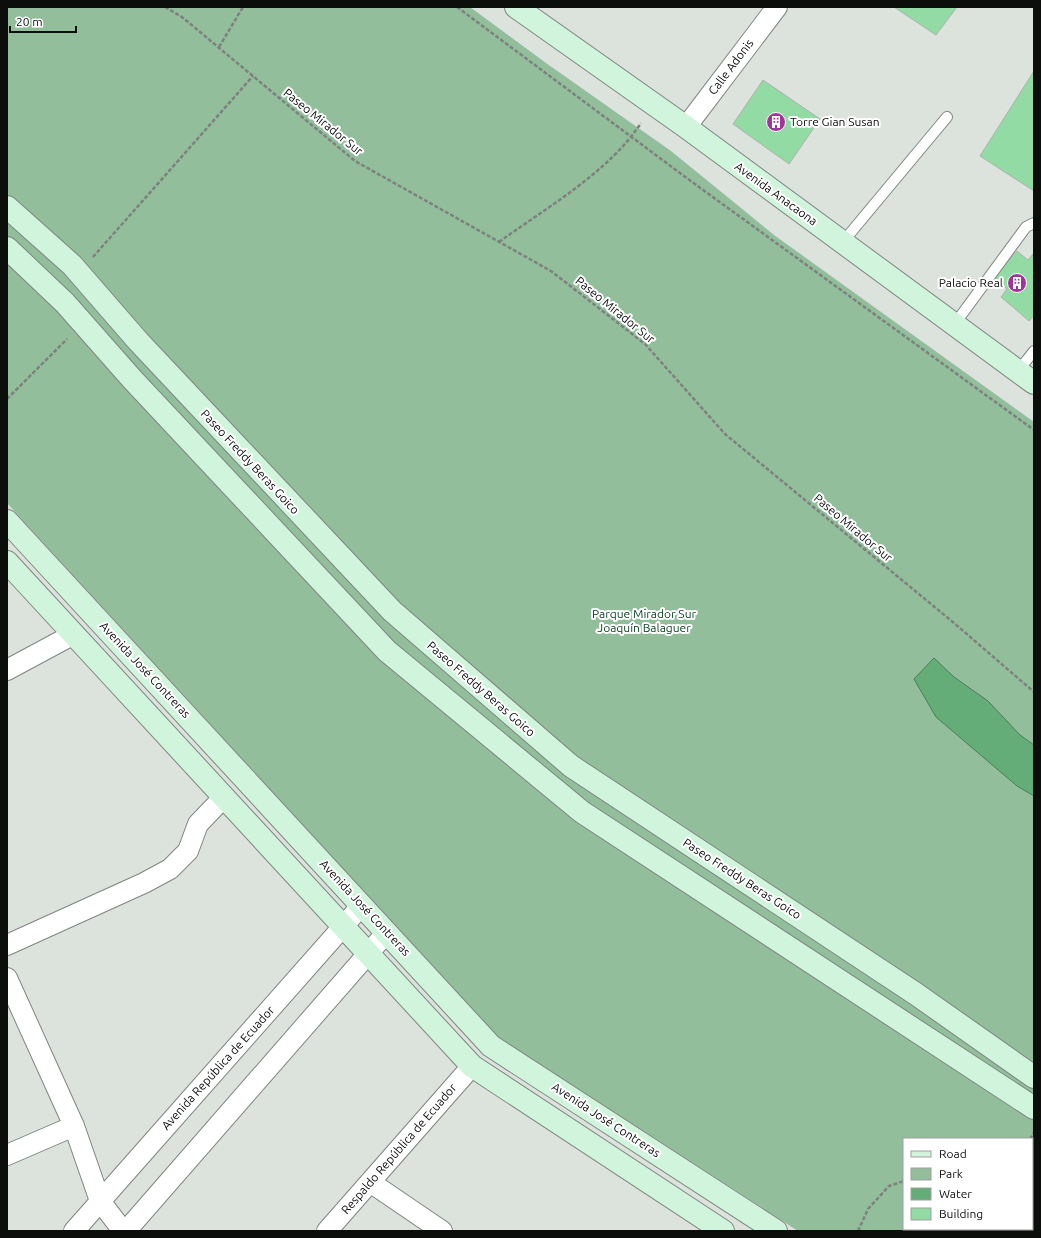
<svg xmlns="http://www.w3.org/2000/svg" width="1041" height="1238" viewBox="0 0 1041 1238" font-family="Ubuntu,sans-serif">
<rect width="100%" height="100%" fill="#dce3dd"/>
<path fill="#92be9c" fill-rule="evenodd" d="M 7,7 L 470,7 L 546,63 L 671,151 L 774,235 L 1034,422 L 1034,1231 L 798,1231 L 498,1037 L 7,503 ZM 904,1139 L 1032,1139 L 1032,1229 L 904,1229 Z"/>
<path fill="#65ad78" stroke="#4a7d58" d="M 934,658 L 954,677 L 988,701 L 1020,735 L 1034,745 L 1034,796 L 1017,786 L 936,717 L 914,679 Z"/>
<path fill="#92dba4" stroke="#abb2ad" d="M 894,7 L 957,7 L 936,35 Z
M 1034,71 L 1034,191 L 980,156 Z
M 763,80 L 820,119 L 789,164 L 733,124 Z
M 1017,251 L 1028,260 L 1034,253 L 1034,315 L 1029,321 L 1001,297 L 1007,289 L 994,277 Z"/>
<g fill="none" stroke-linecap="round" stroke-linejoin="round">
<defs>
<path id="lane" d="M 842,243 L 947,117
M 954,325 L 1026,227 L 1034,223
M 1018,371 L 1034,351"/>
<path id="street" d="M 686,127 L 777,7
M 7,670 L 74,634
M 7,945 L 144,883 L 170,869 L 188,851 L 198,824 L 224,797
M 7,978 L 74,1126 L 100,1201 L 123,1231
M 7,1155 L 74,1126
M 370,1182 L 442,1231
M 74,1231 L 362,905
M 126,1231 L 387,932
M 327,1231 L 472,1066"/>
<path id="secondary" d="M 516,7 L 686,127 L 1034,383
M 7,207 L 72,265 L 138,341 L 392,611 L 571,766 L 916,994 L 1034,1077
M 7,248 L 65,303 L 132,379 L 387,651 L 582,812 L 1034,1108
M 7,521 L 491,1046 L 776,1231
M 7,562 L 472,1066 L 723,1231"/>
</defs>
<use href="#lane" stroke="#7f8580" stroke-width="12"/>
<use href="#street" stroke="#7f8580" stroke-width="22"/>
<use href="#secondary" stroke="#7f8580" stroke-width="24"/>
<path stroke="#7d827e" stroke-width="2.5" stroke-dasharray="4 2" stroke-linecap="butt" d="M 165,7 L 182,17 L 355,161 L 551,271 L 645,344 L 725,434 L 954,623 L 1034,692
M 457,7 L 688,179 L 1034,430
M 219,47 L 243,7
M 499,242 C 546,208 609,172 641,123
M 93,257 L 253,76
M 7,399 L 67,339
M 1030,1139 L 1034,1132
M 858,1231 L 868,1209 L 889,1186 L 904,1181"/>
<use href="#lane" stroke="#fff" stroke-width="10"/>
<use href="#street" stroke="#fff" stroke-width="20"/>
<use href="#secondary" stroke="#d0f5dc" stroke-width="22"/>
</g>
<defs>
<symbol id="building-disc" viewBox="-11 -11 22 22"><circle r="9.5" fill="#9f3596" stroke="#fff"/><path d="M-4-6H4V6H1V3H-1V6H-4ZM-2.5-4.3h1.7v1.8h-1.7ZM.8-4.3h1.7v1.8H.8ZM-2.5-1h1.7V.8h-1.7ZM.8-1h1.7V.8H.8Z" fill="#fff"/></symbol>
</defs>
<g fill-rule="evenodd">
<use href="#building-disc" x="765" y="111" width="22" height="22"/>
<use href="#building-disc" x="1006" y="272" width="22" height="22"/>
</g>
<g text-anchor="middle" stroke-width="4" stroke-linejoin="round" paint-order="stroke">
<g font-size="12" fill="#0c0e0c" stroke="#fff">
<text transform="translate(731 67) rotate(-53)" y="4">Calle Adonis</text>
<text transform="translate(323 122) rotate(39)" y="4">Paseo Mirador Sur</text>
<text transform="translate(776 194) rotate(36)" y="4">Avenida Anacaona</text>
<text transform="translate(615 310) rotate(39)" y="4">Paseo Mirador Sur</text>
<text transform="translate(250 462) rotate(47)" y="4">Paseo Freddy Beras Goico</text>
<text transform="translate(853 528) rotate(40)" y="4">Paseo Mirador Sur</text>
<text transform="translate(145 670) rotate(47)" y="4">Avenida José Contreras</text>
<text transform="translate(481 689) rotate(41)" y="4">Paseo Freddy Beras Goico</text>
<text transform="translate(742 879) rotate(33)" y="4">Paseo Freddy Beras Goico</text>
<text transform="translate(365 908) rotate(47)" y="4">Avenida José Contreras</text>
<text transform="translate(218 1068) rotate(-48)" y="4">Avenida República de Ecuador</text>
<text transform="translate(606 1120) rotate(33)" y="4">Avenida José Contreras</text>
<text transform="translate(399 1149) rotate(-49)" y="4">Respaldo República de Ecuador</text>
</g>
<g font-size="12" fill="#0c0e0c" stroke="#fff" text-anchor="start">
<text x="790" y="126">Torre Gian Susan</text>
<text x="1003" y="287" text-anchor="end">Palacio Real</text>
</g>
<g font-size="12" fill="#063f1d" stroke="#fff">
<text x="644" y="618">Parque Mirador Sur<tspan x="644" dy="14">Joaquín Balaguer</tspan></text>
</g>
</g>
<rect width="1041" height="1238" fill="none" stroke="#0c0e0c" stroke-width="16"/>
<rect x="903" y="1138" width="130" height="92" fill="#ffffff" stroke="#9e9f9e"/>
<rect x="911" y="1151" width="20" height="6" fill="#d0f5dc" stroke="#9e9f9e"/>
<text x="939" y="1158" font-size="12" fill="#0c0e0c">Road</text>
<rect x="911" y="1168" width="20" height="12" fill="#92be9c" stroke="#9e9f9e"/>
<text x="939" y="1178" font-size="12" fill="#0c0e0c">Park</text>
<rect x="911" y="1188" width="20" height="12" fill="#65ad78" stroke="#9e9f9e"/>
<text x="939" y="1198" font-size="12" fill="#0c0e0c">Water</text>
<rect x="911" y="1208" width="20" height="12" fill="#92dba4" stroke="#9e9f9e"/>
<text x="939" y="1218" font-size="12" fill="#0c0e0c">Building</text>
<path d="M10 26v6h66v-6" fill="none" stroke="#0c0e0c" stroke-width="2"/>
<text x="16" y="26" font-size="12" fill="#0c0e0c" stroke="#ffffff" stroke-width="3" paint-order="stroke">20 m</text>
</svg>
